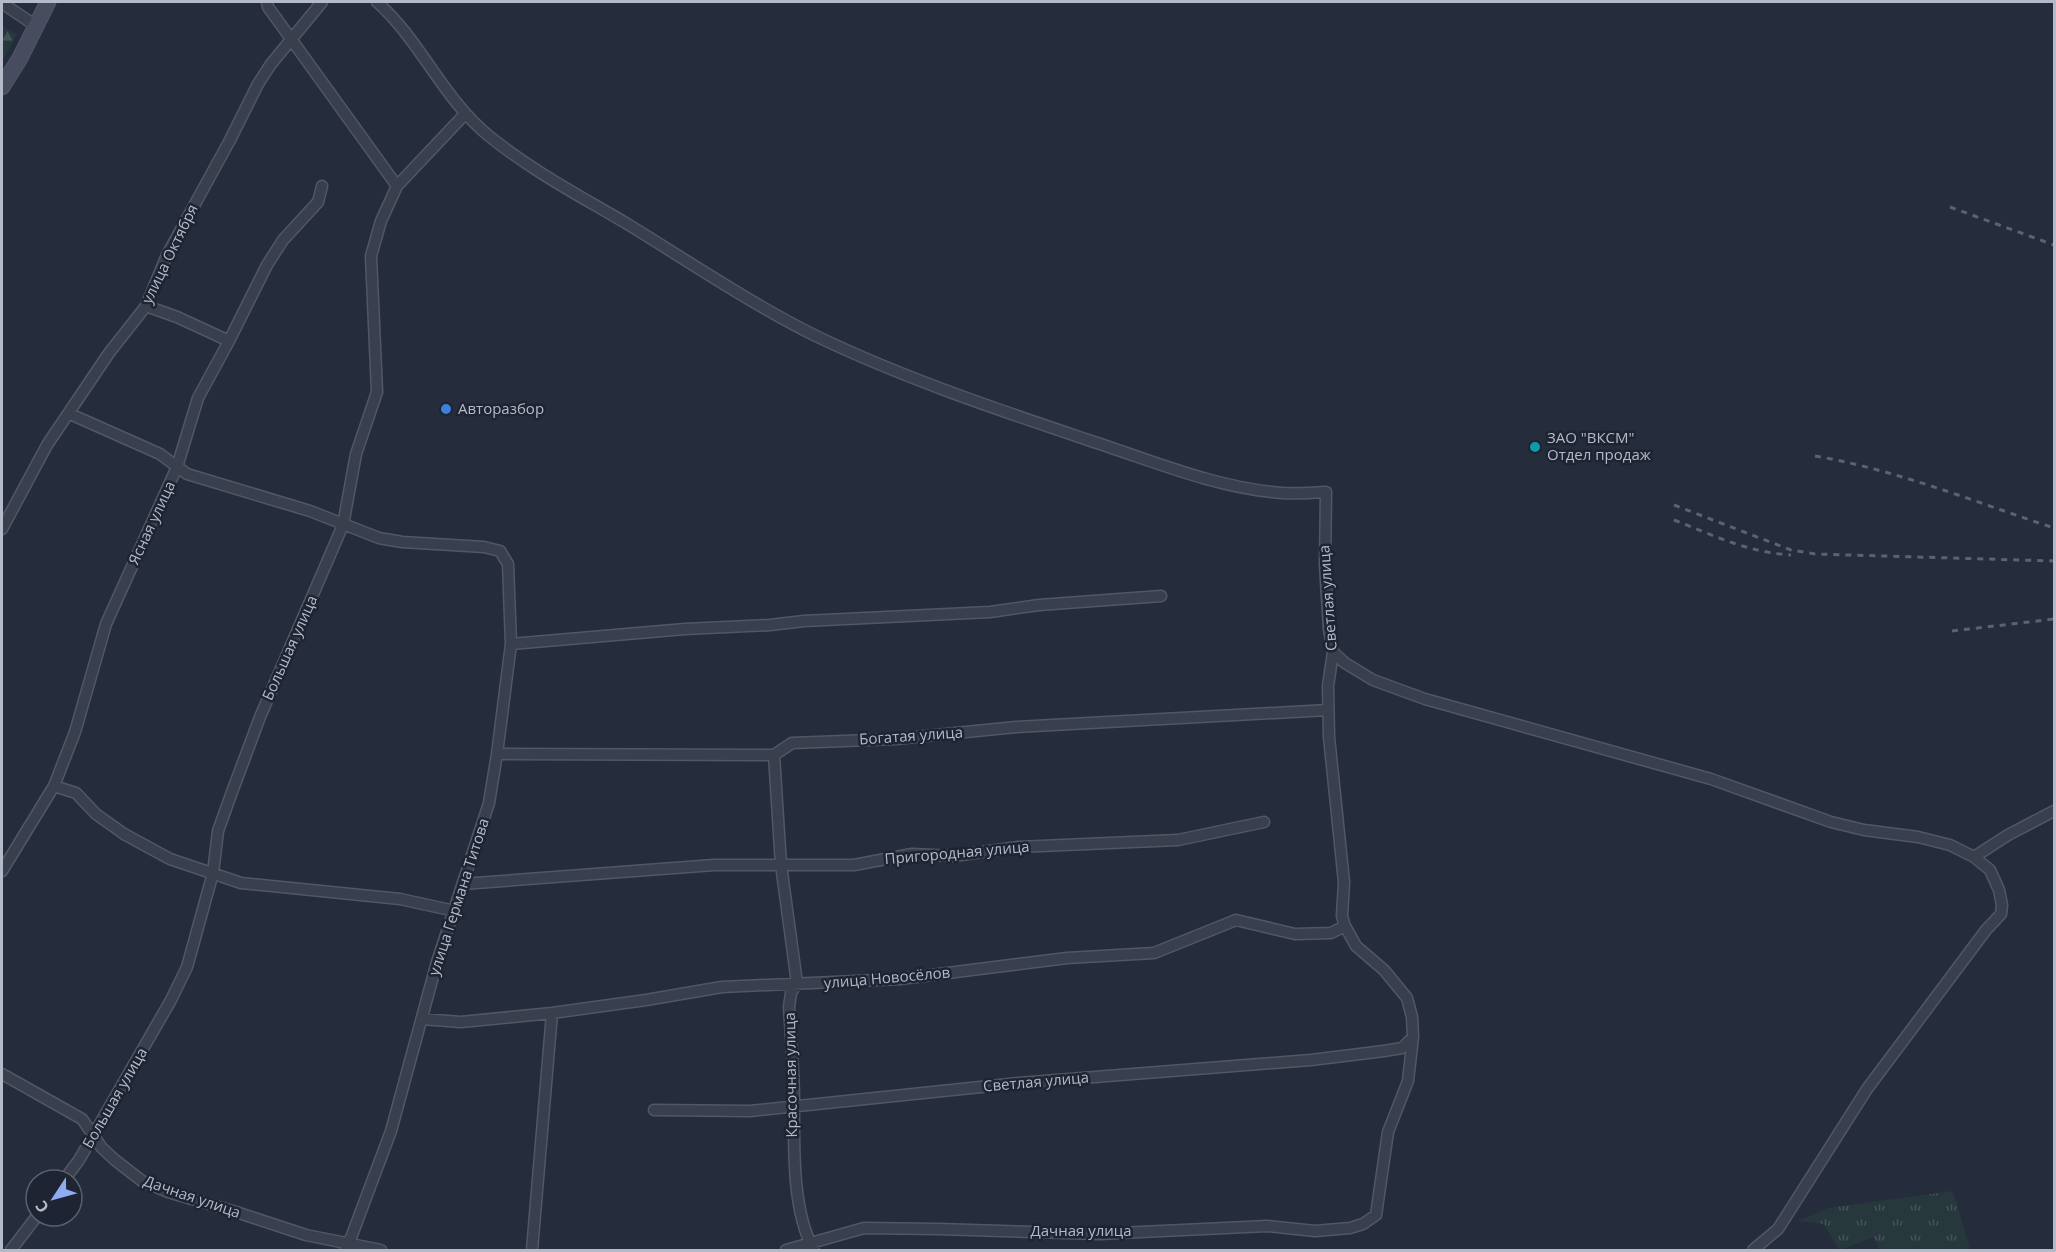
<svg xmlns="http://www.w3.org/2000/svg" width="2056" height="1252" viewBox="0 0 2056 1252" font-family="'Open Sans',sans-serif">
<defs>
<pattern id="grass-tufts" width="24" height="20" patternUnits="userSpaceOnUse" patternTransform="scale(1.5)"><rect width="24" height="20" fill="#27383d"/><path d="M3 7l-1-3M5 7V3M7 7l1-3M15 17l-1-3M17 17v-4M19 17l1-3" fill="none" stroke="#445358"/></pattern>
<pattern id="forest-firs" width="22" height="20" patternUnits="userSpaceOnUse" patternTransform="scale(1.5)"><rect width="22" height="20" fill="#27383d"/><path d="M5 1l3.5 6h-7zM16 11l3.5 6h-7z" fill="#445358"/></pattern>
</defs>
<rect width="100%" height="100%" fill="#252c3c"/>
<path fill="url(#grass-tufts)" d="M 1953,1191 L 1970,1250 L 1879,1250 L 1874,1237 L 1839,1250 L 1824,1224 L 1798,1221 L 1828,1208 Z"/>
<path fill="url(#forest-firs)" d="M 3,27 L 17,34 L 2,62 L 2,30 Z"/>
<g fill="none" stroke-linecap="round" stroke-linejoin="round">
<defs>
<path id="street" d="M 267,2 L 268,7 L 397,186
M 377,2 C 421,41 443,99 489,136 C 532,171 582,197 629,225 C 691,263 753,305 818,337 C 906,379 999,410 1091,441 C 1153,461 1216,488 1282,493 C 1296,494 1311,493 1326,492 L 1325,565 L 1329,629 L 1333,652 L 1328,686 L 1329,737 L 1344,882 L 1342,916 L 1345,926 L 1356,946 L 1384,970 L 1407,998 L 1412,1017 L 1413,1037 L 1408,1081 L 1388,1132 L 1376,1215 L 1363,1224 L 1350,1228 L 1315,1231 L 1267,1226 L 1099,1234 L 938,1229 L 864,1228 L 786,1250
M 2,3 L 36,26
M 146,306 L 177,317 L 229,341
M 70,414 L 160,454 L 187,474 L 310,511 L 379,538 L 402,542 L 484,547 L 500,551 L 508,564 L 511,644 L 497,754 L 489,803 L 437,962 L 391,1131 L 349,1243 L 345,1250
M 2,529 L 47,445 L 109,353 L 146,306 L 167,255 L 230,140 L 258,84 L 271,64 L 322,2
M 511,644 L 685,629 L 770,625 L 804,621 L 990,612 L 1039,605 L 1161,596
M 1333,652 L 1345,663 L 1373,680 L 1425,699 L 1711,779 L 1831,822 L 1864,830 L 1918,837 L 1950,845 L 1974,857 L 2008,835 L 2054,811
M 497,754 L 774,755 L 792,743 L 896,739 L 1016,727 L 1328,710
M 774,755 L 781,865 L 797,983 L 791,993 L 789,1007 C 791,1039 794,1072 794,1104 C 794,1147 792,1212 814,1250
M 54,786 L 76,793 L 96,814 L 124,834 L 170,859 L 241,883 L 400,899 L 455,911
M 2,871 L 54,786 L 75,732 L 106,624 L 177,467 L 198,398 L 229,341 L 267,265 L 283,240 L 318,202 L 322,186
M 463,884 L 714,865 L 854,865 L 912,854 L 954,856 L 1018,847 L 1178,840 L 1264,822
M 422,1019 L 461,1022 L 552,1013 L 646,1000 L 722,987 L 900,979 L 1067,958 L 1154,953 L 1236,920 L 1295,934 L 1331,933 L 1345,926
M 2,1074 L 82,1119 L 102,1148 L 115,1160 L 142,1181 L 168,1192 L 236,1212 L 306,1235 L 381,1250
M 654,1110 L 750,1111 L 1019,1083 L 1311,1060 L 1384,1051 L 1402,1048 L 1413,1037
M 64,1180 L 79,1160 L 171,1000 L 187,967 L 213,873 L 218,831 L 232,792 L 260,717 L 343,525 L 356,454 L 377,392 L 371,256 L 381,221 L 397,186 L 465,114
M 11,1250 L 37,1216
M 532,1250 L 552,1013
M 1753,1250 L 1778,1229 L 1867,1089 L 1986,930 L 2001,914 L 2002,905 L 1999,890 L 1990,870 L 1974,857"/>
<path id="secondary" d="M 2,87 L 20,58 L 48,2"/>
</defs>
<use href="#street" stroke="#515764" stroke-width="13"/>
<use href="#secondary" stroke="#515764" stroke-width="17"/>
<use href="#street" stroke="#393f4c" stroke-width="10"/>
<use href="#secondary" stroke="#474d5f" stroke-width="15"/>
<path stroke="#5b6273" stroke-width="3" stroke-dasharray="6 6" stroke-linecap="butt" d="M 1950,207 L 2054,245
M 1815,456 C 1897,470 1975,502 2054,528
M 1674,505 L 1791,550 L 1815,554 L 2054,561
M 1674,520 C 1712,535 1750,553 1791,555
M 1952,631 L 2054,619"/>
</g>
<circle fill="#3f7fe0" stroke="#1e2431" stroke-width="2" cx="446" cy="409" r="6"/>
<circle fill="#0f9aa8" stroke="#1e2431" stroke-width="2" cx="1535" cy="447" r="6"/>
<g text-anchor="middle" stroke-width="5" stroke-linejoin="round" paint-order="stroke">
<g font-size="15" fill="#b4bac7" stroke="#1e2431">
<text transform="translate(170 254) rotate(-64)" y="5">улица Октября</text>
<text transform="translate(152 523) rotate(-65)" y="5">Ясная улица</text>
<text transform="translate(1328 598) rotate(-94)" y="5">Светлая улица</text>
<text transform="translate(290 648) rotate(-66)" y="5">Большая улица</text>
<text transform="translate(911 736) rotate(-4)" y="5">Богатая улица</text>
<text transform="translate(957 853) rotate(-5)" y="5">Пригородная улица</text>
<text transform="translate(459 897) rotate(-72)" y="5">улица Германа Титова</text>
<text transform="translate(887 978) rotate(-5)" y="5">улица Новосёлов</text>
<text transform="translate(791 1075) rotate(-91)" y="5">Красочная улица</text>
<text transform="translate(1036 1082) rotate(-5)" y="5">Светлая улица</text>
<text transform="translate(115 1098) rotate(-60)" y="5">Большая улица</text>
<text transform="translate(192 1197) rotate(19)" y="5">Дачная улица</text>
<text x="1081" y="1236">Дачная улица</text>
</g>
<g font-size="15" fill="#b4bac7" stroke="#1e2431" text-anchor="start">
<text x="458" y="414">Авторазбор</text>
<text x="1547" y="443">ЗАО "ВКСМ"<tspan x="1547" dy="17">Отдел продаж</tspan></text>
</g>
</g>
<rect width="2056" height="1252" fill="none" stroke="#b4bac7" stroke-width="6"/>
<g transform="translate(54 1198) rotate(234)"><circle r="28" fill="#1e2431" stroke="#5a606d" stroke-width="1.5"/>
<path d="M0-4.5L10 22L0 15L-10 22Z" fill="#8eabf3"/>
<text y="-9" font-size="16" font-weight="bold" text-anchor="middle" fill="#b4bac7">С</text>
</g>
</svg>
